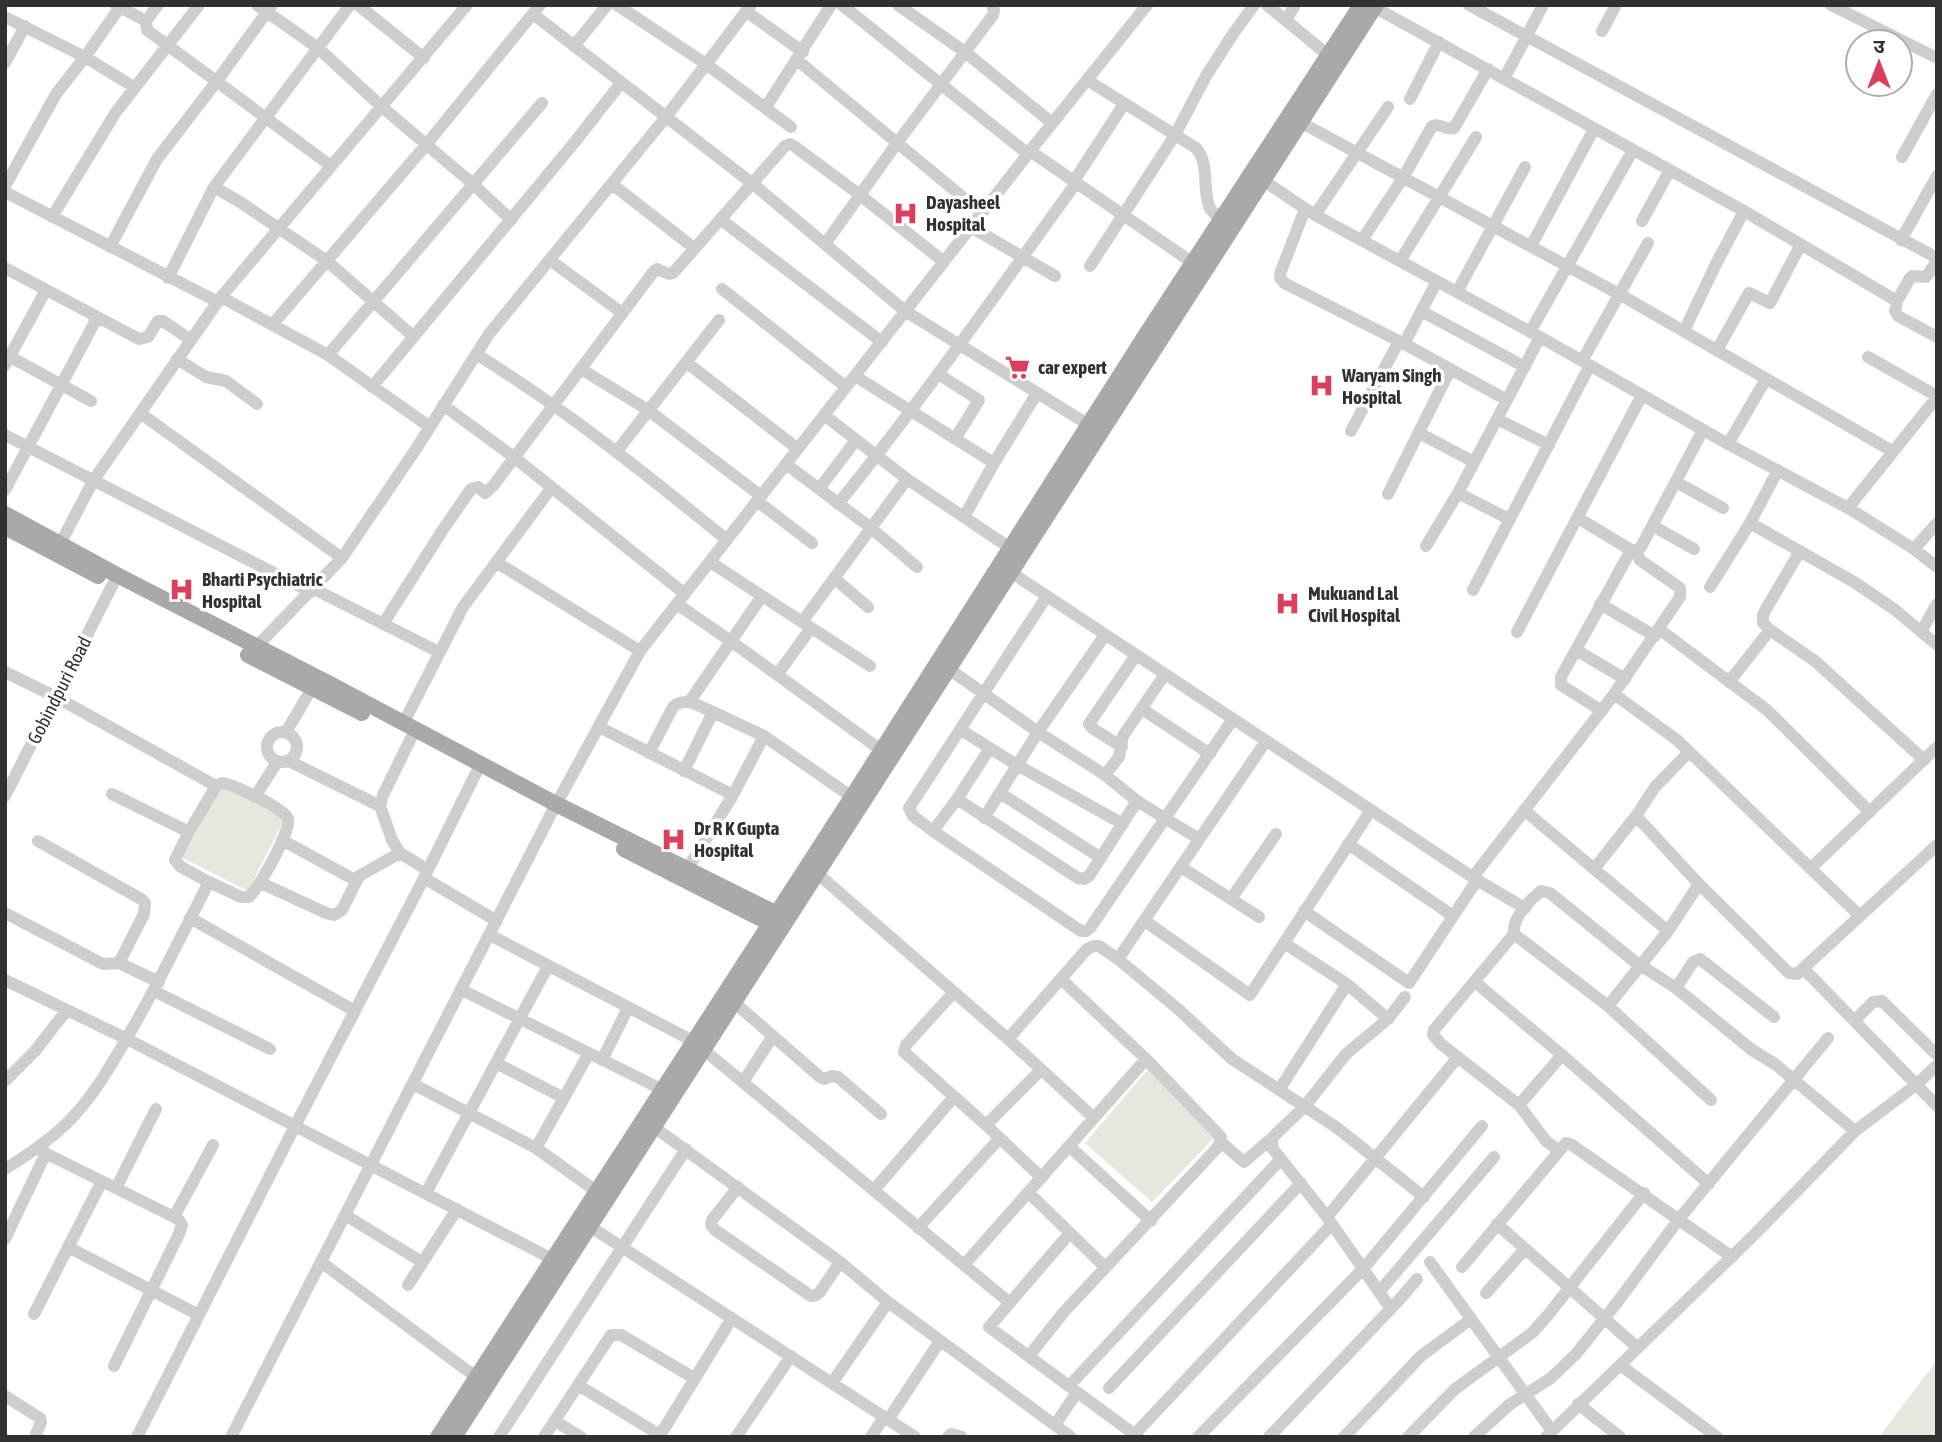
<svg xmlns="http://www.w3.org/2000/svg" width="1942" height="1442" viewBox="0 0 1942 1442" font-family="'Asap Condensed','Noto Sans Devanagari',sans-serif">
<rect width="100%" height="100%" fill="#fff"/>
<path fill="#e5e9dd" d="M 221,785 L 285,818 L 248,891 L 183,858 Z
M 1150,1067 L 1215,1137 L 1152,1202 L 1085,1143 Z
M 1937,1360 L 1937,1437 L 1879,1437 Z"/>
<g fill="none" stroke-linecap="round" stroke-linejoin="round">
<path stroke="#cecece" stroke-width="12" d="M 116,5 L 146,21
M 158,5 L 146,21 L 147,30 L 331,166
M 257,5 L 318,48 L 382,107 L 473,184 L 511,220
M 358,5 L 424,58
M 617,5 L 706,64 L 791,127
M 842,5 L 1028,154
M 898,5 L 965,52 L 1052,123
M 1267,5 L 1328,55
M 1469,5 L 1937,258
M 1831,5 L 1937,58
M 1374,7 L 1744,211 L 1897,301
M 747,12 L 803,52
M 533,14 L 753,184 L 905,311 L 1089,425
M 5,17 L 85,57 L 134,87
M 1286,20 L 1295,5
M 1602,31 L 1616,5
M 574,46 L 607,5
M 797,60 L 982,213
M 5,63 L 25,26
M 1504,79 L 1543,5
M 1087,80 L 1196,148 C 1210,164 1202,187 1209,206 C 1211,212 1217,215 1221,219
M 1410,99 L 1439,42
M 766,107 L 831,5
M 1300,122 L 1619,294 L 1892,451
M 1030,151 L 1193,263
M 1902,157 L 1937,94
M 1258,177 L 1315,215 L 1549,342 L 1728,444 L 1848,508 L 1914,549 L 1937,567
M 1074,181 L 1124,104
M 612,184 L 694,248
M 5,186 L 56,94 L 85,57 L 120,7
M 214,187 L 240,202 L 327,261 L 414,337
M 5,192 L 218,302
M 1305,209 L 1281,271 L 1280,278 L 1284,283 L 1399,341 L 1507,400
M 1315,215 L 1388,107
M 52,217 L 116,112 L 199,5
M 720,219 L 882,342
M 1642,221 L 1670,170
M 971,227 L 1055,276
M 1362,240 L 1403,178 L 1432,126 C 1440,122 1445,131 1454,128 L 1488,69
M 1901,240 L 1937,176
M 825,244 L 897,143 L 993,15 L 994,10 L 992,5
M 1531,246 L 1594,129
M 110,247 L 157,159 L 217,81 L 272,5
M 550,260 L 622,313
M 1400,261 L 1476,137
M 1937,261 L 1926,277 L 1912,276 L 1910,278 L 1897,301 L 1895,311 L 1898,316 L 1937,337
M 1090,266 L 1175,135 L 1206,76 L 1233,34 L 1254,5
M 5,268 L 139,339 L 148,337 L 158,321 L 163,321 L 191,340
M 168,278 L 214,187 L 350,5
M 722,289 L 846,387
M 1457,292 L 1525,167
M 221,297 L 328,355 L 430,427
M 1421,311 L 1525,367
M 272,325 L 426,145 L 540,5
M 1684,331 L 1716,264 L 1744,211
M 1530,332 L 1633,150
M 1404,344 L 1437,281
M 1717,350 L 1749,293 L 1770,303 L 1800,246
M 5,354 L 91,401
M 476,354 C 565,409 646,474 727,540
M 328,355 L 542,103
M 1868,357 L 1937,396
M 177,359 L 206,377 L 226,381 L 257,404
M 1582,361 L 1648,243
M 686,362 L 798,449
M 5,365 L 46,290
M 581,369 L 648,410 L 761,496
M 938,374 L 979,400 L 955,439
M 855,376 L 994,463
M 372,387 L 574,143 L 621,83
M 443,405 L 515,458 L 685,594
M 140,413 L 342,558
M 824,415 L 907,479 L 1010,548
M 1497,419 L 1549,445
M 1351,431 L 1399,341
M 1419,433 L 1474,462
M 5,435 L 311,592
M 1728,444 L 1766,379
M 617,451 L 719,320
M 786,464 L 871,528 L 917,567
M 1676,482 L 1723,508
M 819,489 L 856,440
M 5,490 L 97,318
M 1458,493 L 1509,519
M 1388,494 L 1450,370
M 757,501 L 812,543
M 838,504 C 922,400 998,291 1076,183
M 1848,508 L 1937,397
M 964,517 L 994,463 L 1037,393
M 1578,518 L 1631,550
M 1750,523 L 1854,582 L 1894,609 L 1937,645
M 1653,526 L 1694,549
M 1426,546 L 1458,493 L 1540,337
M 1914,549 L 1937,523
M 57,550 L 93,481 L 221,297 L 467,5
M 1800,551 L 1766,609 L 1763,615 L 1763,623 L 1770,630 L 1815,661 L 1924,760
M 496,562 L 640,651
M 710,562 L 870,666
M 1006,569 L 1477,880 L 1525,908
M 834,578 L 868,607
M 1710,587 L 1750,523 L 1778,470
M 314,589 L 439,652
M 1473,590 L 1590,365
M 1047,596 L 909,808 L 913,816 L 933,831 L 1081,931 L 1086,931 L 1090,928 L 1233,719
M 677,604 L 732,642 L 881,750
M 1600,604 L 1655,636
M 802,622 L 907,479
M 383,624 L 444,528 L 471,489 L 478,487 L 485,493 L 493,486 L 654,271 L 657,269 L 669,274 L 673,273 L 785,146 L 790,144 L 794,146 L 860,195 L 944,262
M 1659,629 L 1767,710 L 1870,812
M 1517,632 L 1642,395
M 1921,632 L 1937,604
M 256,647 L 342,558 L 416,449 L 489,334 L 666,117 L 751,5
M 1576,650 L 1625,679
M 949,669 L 1038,732 L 1105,775 L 1137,801 L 1199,839
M 5,672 L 56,697 L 216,786
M 777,675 L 811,628
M 1729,682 L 1770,630
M 1614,694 L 1677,740 L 1860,916
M 690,701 L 762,596
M 1142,709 L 1210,754
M 1602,711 L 1561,685 L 1561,677 L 1631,550 L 1636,550 L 1641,547 L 1703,430
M 713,712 L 764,736 L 852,797
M 403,724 L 463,607 L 552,487
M 599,727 L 733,795
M 961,730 L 1017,765 L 1123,824
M267 747a15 15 0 1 1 30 0a15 15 0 1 1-30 0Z
M 286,732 L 312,688
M 411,738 L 383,795 L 380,806 L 392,840 L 400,853 L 428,870
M 1122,747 L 1092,728 L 1089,724 L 1136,655
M 649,753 L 673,707 C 686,696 699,706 713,712 L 684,771
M 289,761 L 380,806
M 1105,775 L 1119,757 L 1123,736 L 1165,674
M 222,783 C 232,784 286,809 288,819 C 291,832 259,887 249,897 L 241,897 L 209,882 L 181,867 L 175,860 L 189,832 L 216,786 Z
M 1000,793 L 1101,858
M 112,794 L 189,832
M 5,796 L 113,584
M 255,797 L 277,762
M 957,799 L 1078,878 L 1084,879 L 1089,876 L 1137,801
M 1524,810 L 1668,931
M 1636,816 L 1699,884 L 1789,973 L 1797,974 L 1937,845
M 984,818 L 1038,732 L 1105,635
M 933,831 L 957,799 L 990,748
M 282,840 L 355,880
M 38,841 L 141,899 L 145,903 L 144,914 L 119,963
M 1348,844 L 1453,916
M 1181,867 L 1259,917
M 688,868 L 733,795 L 764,736
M 811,868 L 1008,1039 L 1094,1118
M 1811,868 L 1937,747
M 1594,869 L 1636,816 L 1655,787 L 1689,752
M 1473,877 L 1612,697 L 1680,597 L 1680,588 L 1640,560 L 1636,550
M 424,878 L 497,921
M 261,883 L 326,913 L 334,915 L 342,910 L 359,876 L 400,853
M 1231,899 L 1276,834
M 1304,911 L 1409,983 L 1477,880
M 5,913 L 103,964 L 119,963 L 159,982
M 190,918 L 355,1011
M 1145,921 L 1250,995 L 1371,810
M 1514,934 L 1608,1006 L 1711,1100
M 490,935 L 693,1041
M 1284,943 L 1347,984 L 1388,1019
M 1118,959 L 1266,741
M 1803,968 L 1937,1106
M 5,980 L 127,1039 L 560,1263
M 1475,982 L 1562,1055 L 1709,1184
M 1676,988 L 1693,962 L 1700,959 L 1774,1017
M 462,990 L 661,1089
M 154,991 L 270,1049
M 954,992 L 906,1045 L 904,1052 L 986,1125 L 1042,1178
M 735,1003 L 820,1077 L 824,1079 L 832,1076 L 838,1077 L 881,1114
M 1608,1006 L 1668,931 L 1699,884
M 1855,1020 L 1873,1002 L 1882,1001 L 1937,1055
M 1008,1039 L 1087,949 L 1094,946 L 1099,946 L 1118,959 L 1178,1009 L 1232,1059 L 1336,1127 L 1424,1197
M 704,1050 L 1010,1303
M 602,1060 L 628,1008
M 496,1063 L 564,1098
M 5,1081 L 35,1051 L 66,1011
M 743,1082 L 773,1036
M 413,1084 L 536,1148 L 596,1191
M 1279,1090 L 1347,984
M 1519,1105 L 1562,1055
M 647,1122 L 840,1262 L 888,1302 L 1071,1437
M 986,1125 L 1041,1070
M 1221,1142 L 1244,1162 L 1272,1138
M 1070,1147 L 1151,1221
M 536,1148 L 589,1053
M 37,1149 L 174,1217 L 179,1220 L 182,1225 L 179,1234 L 114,1366
M 1558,1150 L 1546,1141 L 1519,1105 L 1441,1044 L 1433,1035 L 1434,1030 L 1514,934 C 1512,917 1529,901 1541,891 L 1550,893 L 1634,961 L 1676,988 L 1752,1050 L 1775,1064 L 1855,1131
M 5,1169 C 26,1156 47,1142 65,1125 C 90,1101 107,1072 124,1043 C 155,991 181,936 209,882
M 738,1187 L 712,1220 L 711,1225 L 715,1230 L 811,1296 L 816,1295 L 820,1292 L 840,1262
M 116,1188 L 156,1109
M 874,1190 L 953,1098
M 426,1193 L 548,966
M 1029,1193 L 1105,1267
M 345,1215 L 422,1262
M 174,1217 L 213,1145
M 1327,1217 L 1458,1057
M 583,1222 L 915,1437
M 1497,1224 L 1638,1348
M 918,1228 L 999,1139
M 1070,1233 L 989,1327 L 1138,1437
M 5,1239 L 46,1153
M 68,1247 L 199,1315
M 321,1262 L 476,1377
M 1430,1262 L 1552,1431
M 964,1265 L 1146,1059
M 1462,1267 L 1566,1143 L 1572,1145 L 1732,1257
M 408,1285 L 457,1209
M 1379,1292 L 1494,1157
M 1486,1293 L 1525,1249
M 1391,1309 L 1327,1217 L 1273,1149 L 1272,1138 L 1305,1106 L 1346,1054 L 1388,1019 L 1405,997
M 34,1314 L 102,1181
M 1029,1356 L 1063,1313 L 1218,1147 L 1221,1137 L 1146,1059 L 1061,979
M 1620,1365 L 1717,1437
M 832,1383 L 888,1302
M 578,1385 L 660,1435
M 1069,1386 L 1281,1159
M 1109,1388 L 1301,1183
M 5,1396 L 40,1418 L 41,1422 L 35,1437
M 1578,1404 L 1620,1437
M 888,1420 L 940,1341
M 555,1421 L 581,1437
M 1055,1425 L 1077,1392
M 1135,1434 L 1332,1224
M 137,1437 L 295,1126 L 424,878 L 477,771
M 231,1437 L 552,812 L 640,651 L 1038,141 L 1147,5
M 499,1437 L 686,1149
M 544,1437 L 611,1335 L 621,1335 L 694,1378
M 659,1437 L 732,1318
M 736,1437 L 791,1356
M 871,1437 L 884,1417
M 948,1437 L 951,1434 L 962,1437
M 1198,1437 L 1363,1269 L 1482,1126
M 1269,1437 L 1400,1299 L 1417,1279
M 1344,1437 L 1421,1356 L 1471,1319
M 1408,1437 L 1455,1389 L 1532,1333 L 1548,1315 L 1644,1193
M 1474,1437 L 1509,1405 L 1551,1378 L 1576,1354 L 1616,1304 L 1679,1219 L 1828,1038
M 1546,1437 L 1756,1233 L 1855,1131 L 1916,1085 L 1937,1065"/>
<path stroke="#a9a9a9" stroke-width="16" d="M 5,514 L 117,575 L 332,685 L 556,804 L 783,917
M 5,527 L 98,576
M 248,655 L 362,713
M 624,849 L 779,928
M 438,1437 L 852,797 L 1145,336 L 1361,5
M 454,1437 L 1376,5"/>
</g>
<defs>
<symbol id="hospital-bare" viewBox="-9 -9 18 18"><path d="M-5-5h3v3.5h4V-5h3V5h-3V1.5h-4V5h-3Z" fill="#db3f5b" stroke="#fff" stroke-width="2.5" paint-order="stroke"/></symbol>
<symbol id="supermarket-bare" viewBox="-9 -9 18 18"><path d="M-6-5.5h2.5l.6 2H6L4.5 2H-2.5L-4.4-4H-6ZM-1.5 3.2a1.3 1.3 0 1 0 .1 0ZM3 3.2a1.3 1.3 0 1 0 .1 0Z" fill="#db3f5b" stroke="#fff" stroke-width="2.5" paint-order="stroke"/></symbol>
</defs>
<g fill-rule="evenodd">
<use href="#hospital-bare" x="888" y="196" width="35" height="35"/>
<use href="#supermarket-bare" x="1000" y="350" width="35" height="35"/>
<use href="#hospital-bare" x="1304" y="368" width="35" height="35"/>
<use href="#hospital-bare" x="164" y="572" width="35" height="35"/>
<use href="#hospital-bare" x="1270" y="586" width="35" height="35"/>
<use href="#hospital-bare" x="656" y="822" width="35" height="35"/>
</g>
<g text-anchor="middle" stroke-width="7" stroke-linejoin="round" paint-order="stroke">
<g font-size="19" font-weight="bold" fill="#313131" stroke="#fff" text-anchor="start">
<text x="926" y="209">Dayasheel<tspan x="926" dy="22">Hospital</tspan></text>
<text x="1038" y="374">car expert</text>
<text x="1342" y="382">Waryam Singh<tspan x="1342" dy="22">Hospital</tspan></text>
<text x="202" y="586">Bharti Psychiatric<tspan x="202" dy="22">Hospital</tspan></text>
<text x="1308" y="600">Mukuand Lal<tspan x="1308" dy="22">Civil Hospital</tspan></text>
<text x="694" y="835">Dr R K Gupta<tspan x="694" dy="22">Hospital</tspan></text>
</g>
<g font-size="19" fill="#313131" stroke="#fff">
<text transform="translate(59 690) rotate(-63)" y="7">Gobindpuri Road</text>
</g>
</g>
<rect width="1942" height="1442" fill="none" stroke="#313131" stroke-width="14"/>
<g transform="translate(1879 63)"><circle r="33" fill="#ffffff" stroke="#adadad" stroke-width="2"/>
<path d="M0-5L12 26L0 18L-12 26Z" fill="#db3f5b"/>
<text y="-10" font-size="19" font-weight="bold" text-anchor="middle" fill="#313131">उ</text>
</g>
</svg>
